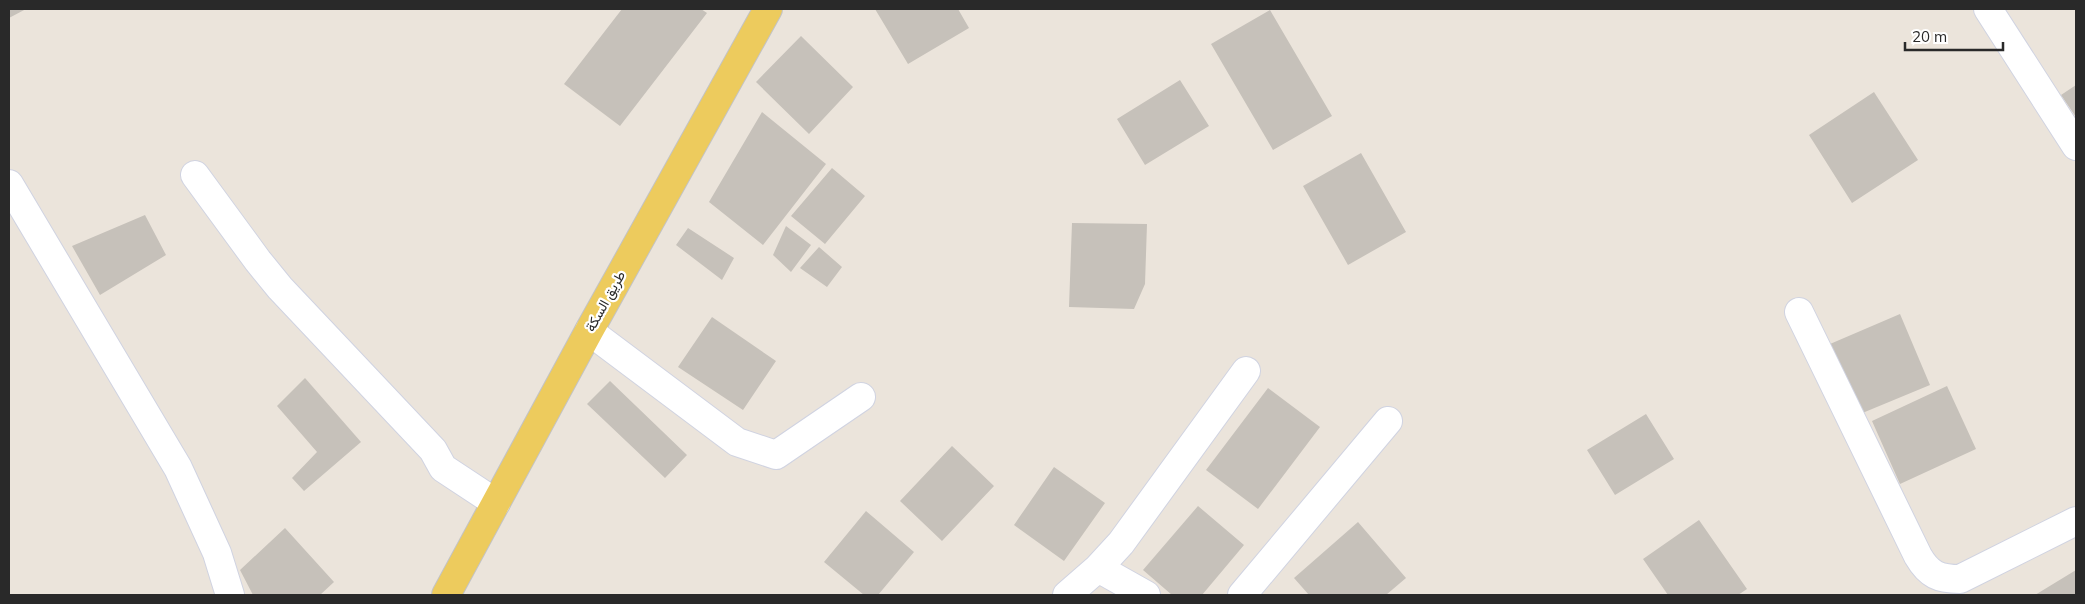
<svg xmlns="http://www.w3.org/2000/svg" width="2085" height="604" viewBox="0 0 2085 604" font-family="Mulish,Vazirmatn,sans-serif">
<rect width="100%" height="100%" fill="#ebe4db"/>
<path fill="#c6c1ba" d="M 9,9 L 26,9 L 9,18 Z
M 622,9 L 701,9 L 707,13 L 620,126 L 564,84 Z
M 875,9 L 958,9 L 969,28 L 908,64 Z
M 1270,10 L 1332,116 L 1273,150 L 1211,44 Z
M 801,36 L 853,87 L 809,134 L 756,82 Z
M 1180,80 L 1209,126 L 1145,165 L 1117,119 Z
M 2076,85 L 2076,117 L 2061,95 Z
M 1874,92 L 1918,160 L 1852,203 L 1809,135 Z
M 762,112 L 826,164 L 763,245 L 709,202 Z
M 1361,153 L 1406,232 L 1348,265 L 1303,186 Z
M 832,168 L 865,196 L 825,244 L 791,216 Z
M 145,215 L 166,255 L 100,295 L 72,246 Z
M 1072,223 L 1147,224 L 1145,284 L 1134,309 L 1069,307 Z
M 786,226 L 811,245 L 791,272 L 773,255 Z
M 688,228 L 734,258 L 722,280 L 676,245 Z
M 819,247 L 842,267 L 827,287 L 800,268 Z
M 1900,314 L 1930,385 L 1860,414 L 1830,344 Z
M 712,317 L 776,361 L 743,410 L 678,367 Z
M 305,378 L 361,442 L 304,491 L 292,478 L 317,452 L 277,406 Z
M 610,381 L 687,455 L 665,478 L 587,404 Z
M 1947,386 L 1976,449 L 1900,484 L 1872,421 Z
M 1268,388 L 1320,427 L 1258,509 L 1206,470 Z
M 1646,414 L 1674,459 L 1615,495 L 1587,450 Z
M 952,446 L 994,486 L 942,541 L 900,501 Z
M 1054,467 L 1105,503 L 1064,561 L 1014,525 Z
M 1198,506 L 1244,545 L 1202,595 L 1172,595 L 1143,570 Z
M 866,511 L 914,552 L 878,595 L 864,595 L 824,562 Z
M 1699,520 L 1747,589 L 1738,595 L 1668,595 L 1643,559 Z
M 1358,522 L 1406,578 L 1386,595 L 1309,595 L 1294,578 Z
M 285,528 L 334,582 L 320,595 L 253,595 L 240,570 Z
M 2076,570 L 2076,595 L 2035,595 Z"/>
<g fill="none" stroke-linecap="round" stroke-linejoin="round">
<defs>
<path id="minor" d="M 1988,9 L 2076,146
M 195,175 L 258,261 L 280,288 L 433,450 L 443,468 L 496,503
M 9,184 L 178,468 L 217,553 L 230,595
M 1799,312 L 1918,556 C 1929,575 1939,579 1960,579 L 2076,521
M 589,331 L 737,442 L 776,455 L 861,397
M 1098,568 L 1146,595
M 1067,595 L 1098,568 L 1121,543 L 1246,371
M 1242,595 L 1388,421"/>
<path id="major" d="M 446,595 L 589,331 L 768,9"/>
</defs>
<use href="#minor" stroke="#d0d3e1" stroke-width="30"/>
<use href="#major" stroke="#c3c3c3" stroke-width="30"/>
<use href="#minor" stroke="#fff" stroke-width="28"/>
<use href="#major" stroke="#edcb5d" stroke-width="28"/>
</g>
<g text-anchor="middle" stroke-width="4.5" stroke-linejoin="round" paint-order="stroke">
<g font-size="14" fill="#292929" stroke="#fff">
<text transform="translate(605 301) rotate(-61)" y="5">طريق السكة</text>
</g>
</g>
<rect width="2085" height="604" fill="none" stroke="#292929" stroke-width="20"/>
<path d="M1905 42v8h98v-8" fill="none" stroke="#292929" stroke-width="2.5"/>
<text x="1912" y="42" font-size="15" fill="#292929" stroke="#ffffff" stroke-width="4" paint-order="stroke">20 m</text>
</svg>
